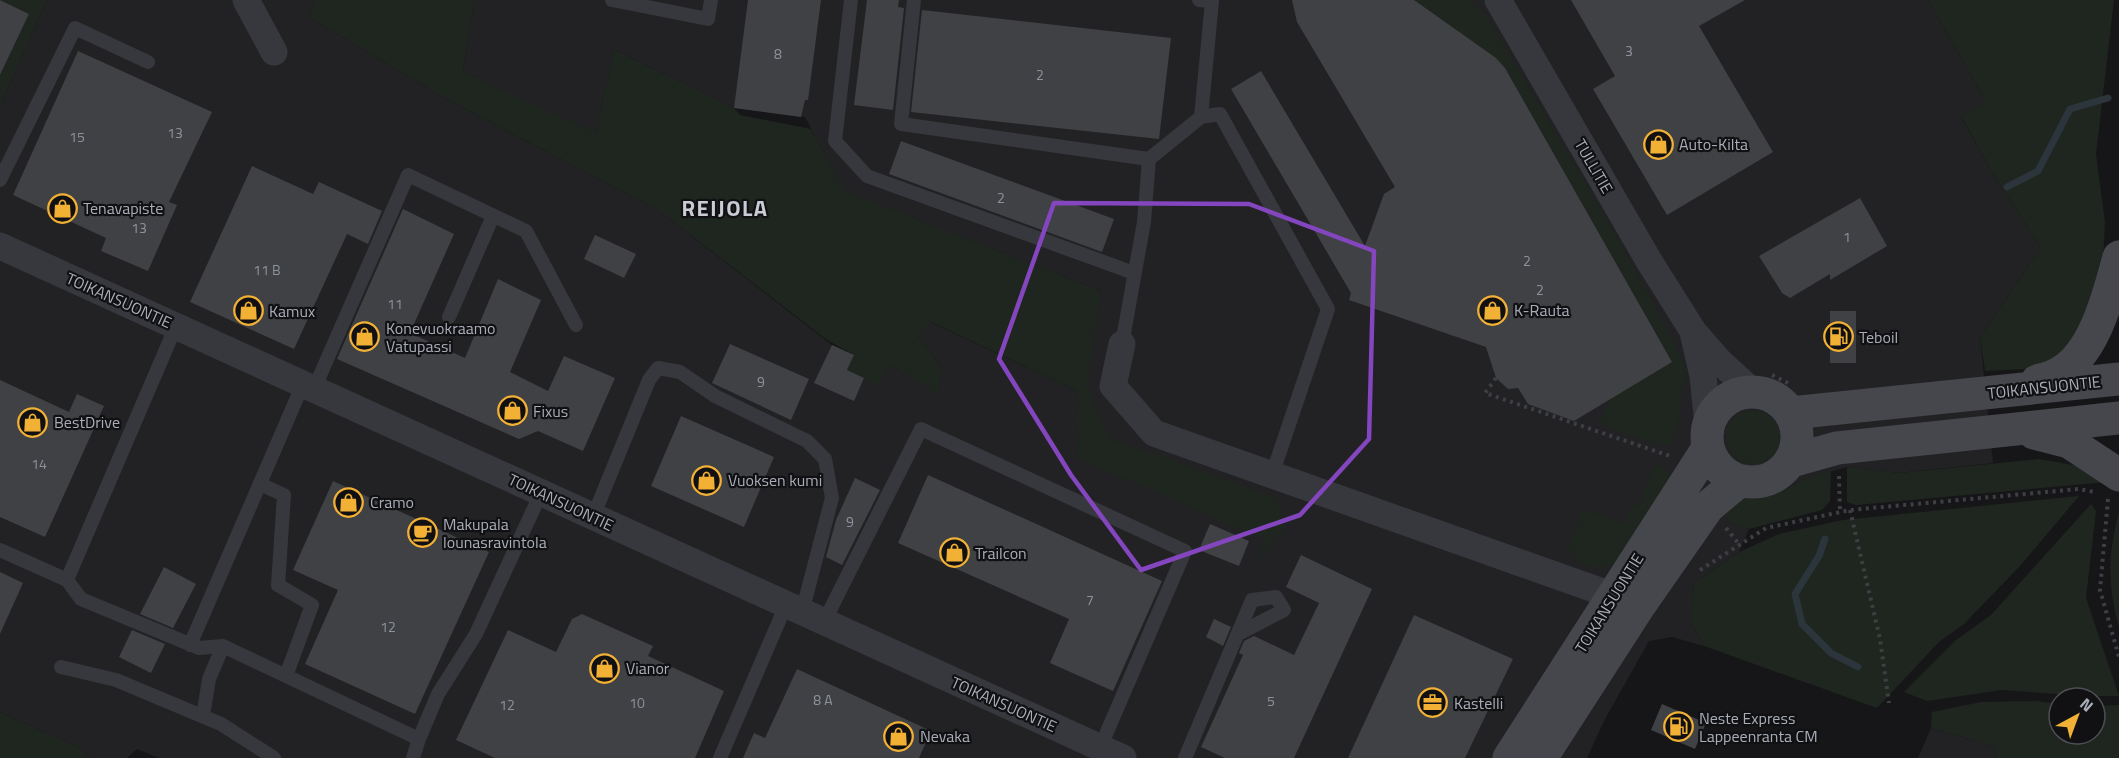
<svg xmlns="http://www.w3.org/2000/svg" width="2119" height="758" viewBox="0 0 2119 758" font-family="'Titillium Web',sans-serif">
<rect width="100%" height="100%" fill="#161618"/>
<path fill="#222225" d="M 47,0 L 315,0 L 309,17 L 445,98 L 658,210 L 832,345 L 854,355 L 848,370 L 878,385 L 890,365 L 937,393 L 942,368 L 918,336 L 930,322 L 1078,391 L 1101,291 L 844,191 L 805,117 L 734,108 L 614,49 L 596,134 L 463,71 L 474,0 L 1928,0 L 1984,98 L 1984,103 L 1961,117 L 1992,172 L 2041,248 L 1980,337 L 1993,463 L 1899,473 L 1847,467 L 1804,479 L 1778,493 L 1736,499 L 1731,523 L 1749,529 L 1739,552 L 1694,583 L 1691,623 L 1704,646 L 1672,637 L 1649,641 L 1604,721 L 1587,758 L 159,758 L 137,749 L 127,758 L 92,758 L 78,747 L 0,712 L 0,106 Z
M 1931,728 L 1993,746 L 1997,758 L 1918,758 Z"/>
<path fill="#1e261f" d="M 0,0 L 47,0 L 0,106 L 0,75 L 29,14 Z
M 315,0 L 474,0 L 463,71 L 596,133 L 614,49 L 734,108 L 740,115 L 811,129 L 845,191 L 1101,291 L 1087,385 L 1108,438 L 1277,498 L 1286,528 L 1253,564 L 1266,540 L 1077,458 L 1078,391 L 931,322 L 918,336 L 942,368 L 937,394 L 890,365 L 878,386 L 847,370 L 854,355 L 827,340 L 658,210 L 445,98 L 309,17 Z
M 1414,0 L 1470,0 L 1486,15 C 1555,134 1630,250 1689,374 C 1673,394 1687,425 1669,444 L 1659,445 L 1599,424 L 1609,400 L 1672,361 L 1505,68 Z
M 1928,0 L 2114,0 L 2096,154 L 2105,222 L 2102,280 L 2072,346 L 2043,368 L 1985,371 L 1980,337 L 2041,248 L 1992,172 L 1961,116 L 1984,103 L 1984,98 Z
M1726 437a27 27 0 1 1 54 0a27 27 0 1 1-54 0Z
M 2039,459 L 2079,466 L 2107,482 L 1856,505 L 1847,502 L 1847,467 L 1899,473 Z
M 1655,462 L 1673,477 L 1621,561 L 1605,568 L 1592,567 L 1577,561 L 1568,551 L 1582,509 L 1625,524 L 1632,505 L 1639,507 Z
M 1831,470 L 1830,501 L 1822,510 L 1749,529 L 1731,523 L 1718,507 L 1736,499 L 1778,493 L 1804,479 Z
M 2079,496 L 2021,565 L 1964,624 L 1939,642 L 1877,708 L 1704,646 L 1691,623 L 1694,583 L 1739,552 L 1779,534 L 1843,520 Z
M 2091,504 L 2096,511 L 2086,598 L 2119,696 L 2085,696 L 2002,690 L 1927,701 L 1904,692 L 1956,640 L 1991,615 Z
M 2119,512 L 2119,627 C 2107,584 2108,554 2119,512 Z
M 2037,701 L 2059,704 L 2059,734 L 2095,734 L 2095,706 L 2119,705 L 2119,758 L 1997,758 L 1993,746 L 1931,728 L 1932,712 L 1981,702 Z
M 0,712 L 78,747 L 92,758 L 0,758 Z"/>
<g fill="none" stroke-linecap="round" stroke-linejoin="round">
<path stroke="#2c353c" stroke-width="7" d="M 2007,187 L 2038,171 L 2070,109 L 2108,98
M 1825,539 L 1819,556 L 1795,594 L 1802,624 L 1831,653 L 1858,667"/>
</g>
<path fill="#404145" d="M 0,0 L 29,14 L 0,75 Z
M 748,0 L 821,0 L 808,100 L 805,100 L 801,117 L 734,108 Z
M 867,0 L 899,0 L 898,7 L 904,8 L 893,110 L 854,105 Z
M 1292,0 L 1414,0 L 1496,58 L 1505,68 L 1672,362 L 1574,421 L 1528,404 L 1518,388 L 1508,389 L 1496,378 L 1486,347 L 1349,300 L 1351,293 L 1231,89 L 1261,71 L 1365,246 L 1384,194 L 1395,187 L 1297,22 Z
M 1571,0 L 1745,0 L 1699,26 L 1773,152 L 1667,215 L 1593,89 L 1615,76 Z
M 922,10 L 1171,38 L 1159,139 L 911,112 Z
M 78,51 L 212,112 L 169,202 L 177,205 L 148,271 L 101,251 L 106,238 L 13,195 Z
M 901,141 L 1114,219 L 1102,252 L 889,174 Z
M 252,166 L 313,194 L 319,182 L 382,211 L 368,244 L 347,234 L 294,349 L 190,302 Z
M 1860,198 L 1887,246 L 1830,280 L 1830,274 L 1790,298 L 1782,293 L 1759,256 Z
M 403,209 L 454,234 L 410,333 L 465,358 L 498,279 L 541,300 L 510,372 L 548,391 L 564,356 L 615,378 L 583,451 L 538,431 L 519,439 L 337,359 Z
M 595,235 L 636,254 L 624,278 L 584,259 Z
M 1830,311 L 1856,311 L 1856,363 L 1830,363 Z
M 730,344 L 809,379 L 791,420 L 712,383 Z
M 832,345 L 854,355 L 847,370 L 864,378 L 854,401 L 814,383 Z
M 0,380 L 69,412 L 77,394 L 104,406 L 45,537 L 0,517 Z
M 681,416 L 774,457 L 744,527 L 651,486 Z
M 928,475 L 1162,581 L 1113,691 L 1050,663 L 1069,619 L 898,543 Z
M 855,478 L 880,490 L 842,565 L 826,557 L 836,520 Z
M 333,481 L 489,552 L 415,714 L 305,664 L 338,590 L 293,570 Z
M 1210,524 L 1249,541 L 1239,566 L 1199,550 Z
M 1301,555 L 1372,589 L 1294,758 L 1225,758 L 1201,747 L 1243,655 L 1239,653 L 1244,641 L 1254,636 L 1294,655 L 1319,603 L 1286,587 Z
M 164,567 L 196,584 L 173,628 L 140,614 Z
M 0,572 L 23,583 L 0,634 Z
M 582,614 L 653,646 L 648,656 L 724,691 L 695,758 L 495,758 L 456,740 L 508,630 L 556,652 L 572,619 Z
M 1414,615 L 1513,659 L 1465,758 L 1348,758 Z
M 1214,619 L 1231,627 L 1223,646 L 1206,637 Z
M 132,630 L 165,644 L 151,673 L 119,657 Z
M 797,669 L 931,731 L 919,758 L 743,758 L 754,733 L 765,738 Z
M 1662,704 L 1706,723 L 1695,749 L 1651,730 Z"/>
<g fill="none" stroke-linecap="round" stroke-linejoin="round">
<path stroke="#3d3f44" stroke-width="4" stroke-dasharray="3 4.5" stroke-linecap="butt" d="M 1772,375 L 1792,385
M 1496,378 L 1485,393 L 1670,456
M 1839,476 L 1840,512
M 2108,499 L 2100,590 L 2119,657
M 1850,510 L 1880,639 L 1889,703
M 1726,528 L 1739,544
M 1700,570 L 1766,528 L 1850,510 L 2079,489 L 2094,492"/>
<path stroke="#37383d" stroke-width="14" d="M 612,0 L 708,19 L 711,0
M 851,0 L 835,141 L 867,176 L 1134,273
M 914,0 L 901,124 L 1149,159
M 1199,0 L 1212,1 L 1201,117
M 0,180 L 75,28 L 148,62
M 449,317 L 493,216
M 176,326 L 67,580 L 81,599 L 199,648 L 223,646 L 419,739 L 438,694 L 476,634 L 541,493
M 1122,344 L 1144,222 L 1149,159 L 1201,117 L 1220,114 L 1328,309 L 1272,475
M 314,389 L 408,175 L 526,231 L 576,325
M 260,484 L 284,495 L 278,585 L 312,605 L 286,676
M 593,517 L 649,380 L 658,368 L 680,372 L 715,396 L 807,441 L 825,459 L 832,498 L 802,612
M 0,550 L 67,580
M 824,622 L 921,429 L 1185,551 L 1100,748
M 190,645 L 303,384
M 61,667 L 116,680 L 221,724 L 274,758
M 203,716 L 209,679 L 223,646
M 413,758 L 419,739
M 720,758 L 786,605
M 1185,758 L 1252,600 L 1276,597 L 1284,610 L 1238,634"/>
<path stroke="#37383d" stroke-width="27" d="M 246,0 L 274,52
M 1498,0 L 1649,261 L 1693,331 L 1720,362 L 1752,391
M 0,246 L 1123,758
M 1693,332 L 1703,376 L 1708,425
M 1122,344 L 1113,386 L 1154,433 L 1614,596"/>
<path stroke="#45474d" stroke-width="33" d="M 2037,381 C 2044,379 2053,377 2059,373 C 2095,354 2109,293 2119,257
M1707 437a45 45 0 1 1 90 0a45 45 0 1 1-90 0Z
M 1791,413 L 2119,379
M 2034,433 L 2069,442 L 2119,475
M 1791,461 L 1837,448 L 2119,418
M 1509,758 L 1708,448
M 1541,758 L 1639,606 L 1708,507 L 1739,481"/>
</g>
<path fill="none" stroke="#8446be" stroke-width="4.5" stroke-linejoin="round" d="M 1054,203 L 1249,204 L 1374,251 L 1369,439 L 1300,515 L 1141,570 L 1071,475 L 999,359 Z"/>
<defs>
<symbol id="shop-ring" viewBox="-11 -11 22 22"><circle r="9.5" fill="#111113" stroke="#f2b134" stroke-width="1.5"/><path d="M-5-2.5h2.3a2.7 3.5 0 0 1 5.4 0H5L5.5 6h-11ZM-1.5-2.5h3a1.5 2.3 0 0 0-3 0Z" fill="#f2b134"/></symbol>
<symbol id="fuel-ring" viewBox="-11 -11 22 22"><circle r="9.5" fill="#111113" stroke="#f2b134" stroke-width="1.5"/><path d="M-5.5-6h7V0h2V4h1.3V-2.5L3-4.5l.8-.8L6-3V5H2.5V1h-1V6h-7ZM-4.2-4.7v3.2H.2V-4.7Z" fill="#f2b134"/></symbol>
<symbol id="cafe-ring" viewBox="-11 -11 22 22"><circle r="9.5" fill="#111113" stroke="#f2b134" stroke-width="1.5"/><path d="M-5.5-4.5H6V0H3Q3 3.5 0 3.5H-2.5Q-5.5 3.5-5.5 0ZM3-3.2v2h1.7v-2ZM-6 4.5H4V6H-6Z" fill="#f2b134"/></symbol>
<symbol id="office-ring" viewBox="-11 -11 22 22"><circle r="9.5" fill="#111113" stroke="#f2b134" stroke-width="1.5"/><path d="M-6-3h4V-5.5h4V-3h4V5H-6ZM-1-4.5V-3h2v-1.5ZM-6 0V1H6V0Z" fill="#f2b134"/></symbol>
</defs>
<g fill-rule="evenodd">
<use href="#shop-ring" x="1642" y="128" width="33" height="33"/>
<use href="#shop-ring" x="46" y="192" width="33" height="33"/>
<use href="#shop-ring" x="1476" y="294" width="33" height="33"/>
<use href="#shop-ring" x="232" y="294" width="33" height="33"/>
<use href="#shop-ring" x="348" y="320" width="33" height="33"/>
<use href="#fuel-ring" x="1822" y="320" width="33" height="33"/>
<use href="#shop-ring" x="496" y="394" width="33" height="33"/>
<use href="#shop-ring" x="16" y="406" width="33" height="33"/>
<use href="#shop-ring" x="690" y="464" width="33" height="33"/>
<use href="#shop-ring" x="332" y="486" width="33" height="33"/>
<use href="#cafe-ring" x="406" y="516" width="33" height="33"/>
<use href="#shop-ring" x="938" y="536" width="33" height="33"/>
<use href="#shop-ring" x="588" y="652" width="33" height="33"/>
<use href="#office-ring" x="1416" y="686" width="33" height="33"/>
<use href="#fuel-ring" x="1662" y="710" width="33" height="33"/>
<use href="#shop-ring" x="882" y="720" width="33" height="33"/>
</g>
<g text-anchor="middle" stroke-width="4.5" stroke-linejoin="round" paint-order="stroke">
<g font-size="14" fill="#8e929b">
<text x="1629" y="56">3</text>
<text x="778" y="59">8</text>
<text x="1040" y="80">2</text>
<text x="175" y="138">13</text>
<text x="77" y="142">15</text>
<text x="1001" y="203">2</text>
<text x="139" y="233">13</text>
<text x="1847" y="242">1</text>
<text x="1527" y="266">2</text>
<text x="267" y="275">11 B</text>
<text x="1540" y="295">2</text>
<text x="395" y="309">11</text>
<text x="761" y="387">9</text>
<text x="39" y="469">14</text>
<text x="850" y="527">9</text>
<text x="1090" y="605">7</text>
<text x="388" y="632">12</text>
<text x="823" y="705">8 A</text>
<text x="1271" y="706">5</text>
<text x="637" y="708">10</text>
<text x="507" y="710">12</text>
</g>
<g font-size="16" fill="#a8adb8" stroke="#111113" text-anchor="start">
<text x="1679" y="150">Auto-Kilta</text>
<text x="83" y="214">Tenavapiste</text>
<text x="1514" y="316">K-Rauta</text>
<text x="269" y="317">Kamux</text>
<text x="386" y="334">Konevuokraamo<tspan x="386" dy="18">Vatupassi</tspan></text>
<text x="1859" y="343">Teboil</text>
<text x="533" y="417">Fixus</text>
<text x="54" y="428">BestDrive</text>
<text x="728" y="486">Vuoksen kumi</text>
<text x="370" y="508">Cramo</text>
<text x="443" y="530">Makupala<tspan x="443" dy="18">lounasravintola</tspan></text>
<text x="975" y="559">Trailcon</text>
<text x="626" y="674">Vianor</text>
<text x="1454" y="709">Kastelli</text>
<text x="1699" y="724">Neste Express<tspan x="1699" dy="18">Lappeenranta CM</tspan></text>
<text x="920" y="742">Nevaka</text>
</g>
<g font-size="16" fill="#a8adb8" stroke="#111113">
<text transform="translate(1594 166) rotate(60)" y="6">TULLITIE</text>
<text transform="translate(119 300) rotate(24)" y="6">TOIKANSUONTIE</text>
<text transform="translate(2044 387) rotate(-6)" y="6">TOIKANSUONTIE</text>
<text transform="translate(561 502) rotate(25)" y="6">TOIKANSUONTIE</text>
<text transform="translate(1609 603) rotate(-58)" y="6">TOIKANSUONTIE</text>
<text transform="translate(1004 704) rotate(24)" y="6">TOIKANSUONTIE</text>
</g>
<g font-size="22" font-weight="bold" letter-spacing="1.5" fill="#c9ccd4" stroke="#111113">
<text x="725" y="216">REIJOLA</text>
</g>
</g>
<g transform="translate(2077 716) rotate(41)"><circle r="28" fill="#111113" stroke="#4d4f55" stroke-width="1.5"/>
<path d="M0-4.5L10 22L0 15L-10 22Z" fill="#f2b134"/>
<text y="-9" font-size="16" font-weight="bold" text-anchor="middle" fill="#a8adb8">N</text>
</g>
</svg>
